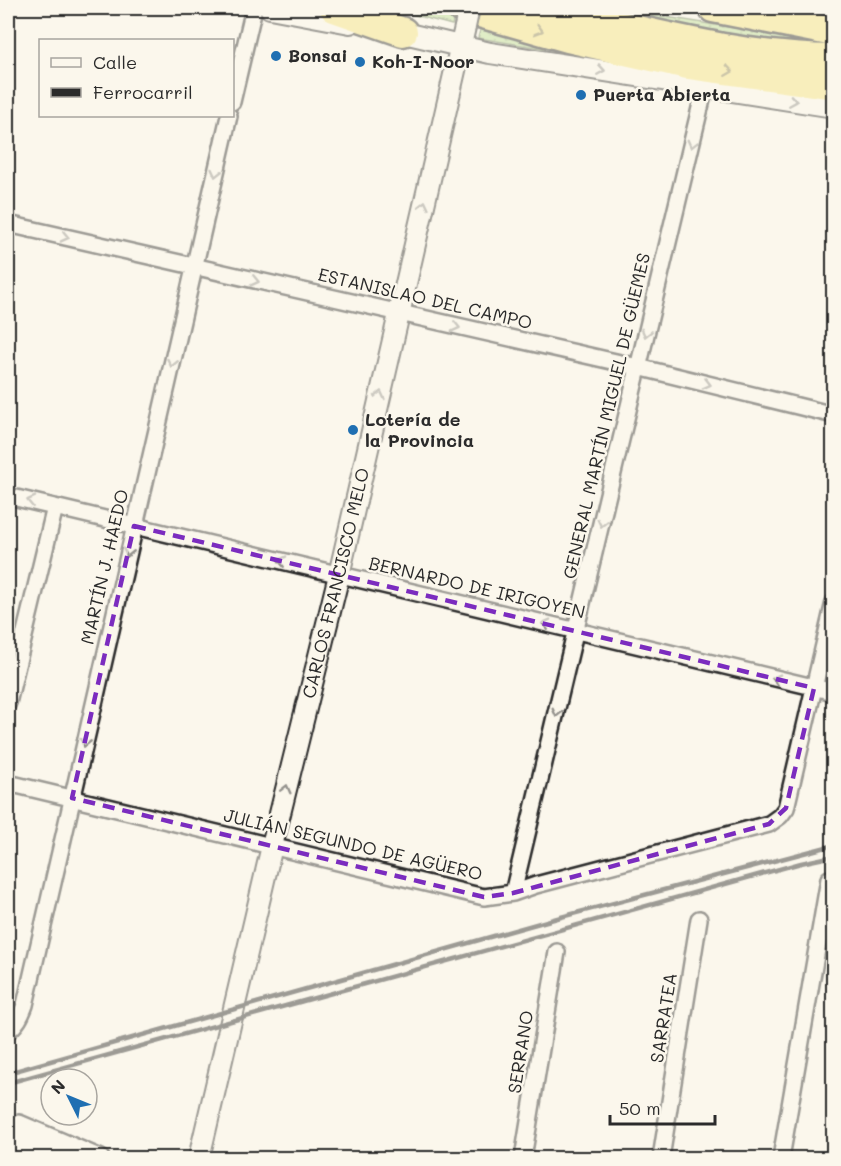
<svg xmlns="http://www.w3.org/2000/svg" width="841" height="1166" viewBox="0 0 841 1166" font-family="Mali,sans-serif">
<defs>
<pattern id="grass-dots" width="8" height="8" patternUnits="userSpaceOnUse" patternTransform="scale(1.5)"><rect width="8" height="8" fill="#bfdf98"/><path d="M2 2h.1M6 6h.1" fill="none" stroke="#a4c083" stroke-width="1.8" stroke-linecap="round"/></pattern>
</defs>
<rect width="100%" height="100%" fill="#fbf7ec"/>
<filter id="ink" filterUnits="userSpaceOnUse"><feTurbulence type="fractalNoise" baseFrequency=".0167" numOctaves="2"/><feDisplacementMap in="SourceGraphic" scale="12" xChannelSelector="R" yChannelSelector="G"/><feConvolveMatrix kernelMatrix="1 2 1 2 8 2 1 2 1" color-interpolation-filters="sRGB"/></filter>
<g filter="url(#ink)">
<path fill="url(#grass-dots)" stroke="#758562" stroke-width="1.5" d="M 389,8 L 430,8 L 455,14 L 452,25 Z
M 583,8 L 609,8 L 779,35 L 833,47 L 757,45 Z
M 483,19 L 610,59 L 478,38 Z"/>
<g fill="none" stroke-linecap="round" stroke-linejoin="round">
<defs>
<path id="minor" d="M 232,102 L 254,8
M 8,224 L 638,367 L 834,415
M 8,496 L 834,692
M 8,703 L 55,507
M 8,783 L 484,897 L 513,893 L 536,885 L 769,824 L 780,816 L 786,808 L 834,602
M 513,893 L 705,87
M 8,1031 C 17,1024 21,1016 25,1005 L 229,116
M 19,1123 L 101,1158
M 523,1158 L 557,952
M 661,1158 L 699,919
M 781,1158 L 829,879"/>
<g id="tertiary">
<path d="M 270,8 L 350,23"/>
<path d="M 391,30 L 490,53 L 834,107"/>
<path id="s1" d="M 199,1158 L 272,846 L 339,575 L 465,27"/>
</g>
<path id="secondary" d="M 8,1135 L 62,1158
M 8,1153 L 20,1158"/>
<path id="motorway" d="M 334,8 L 403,32
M 462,8 L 568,38 L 688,65 L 834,85
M 539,8 C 636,28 734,58 834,59
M 713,8 L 834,32"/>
</defs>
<use href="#minor" stroke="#2b2b2b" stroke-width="20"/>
<use href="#tertiary" stroke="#2b2b2b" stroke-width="24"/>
<use href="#secondary" stroke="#2b2b2b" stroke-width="27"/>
<use href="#motorway" stroke="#2b2b2b" stroke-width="33"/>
<use href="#minor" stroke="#fbf7ec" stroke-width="15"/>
<use href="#tertiary" stroke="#fbf7ec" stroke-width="20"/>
<use href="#secondary" stroke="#fbf7ec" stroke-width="22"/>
<use href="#motorway" stroke="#f4e382" stroke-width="28"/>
<path stroke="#2b2b2b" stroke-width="4.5" d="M 8,1073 L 561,917 L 834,845
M 8,1083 L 801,863 L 834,856"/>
<defs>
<path id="tertiary-bridge" d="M 465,27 L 469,8"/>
</defs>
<use href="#tertiary-bridge" stroke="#2b2b2b" stroke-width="24" stroke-linecap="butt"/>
<use href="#tertiary-bridge" stroke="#fbf7ec" stroke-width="20"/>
</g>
<defs><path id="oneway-chevron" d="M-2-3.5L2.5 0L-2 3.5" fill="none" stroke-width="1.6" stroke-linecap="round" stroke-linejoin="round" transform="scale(1.5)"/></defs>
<g stroke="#908756">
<use href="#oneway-chevron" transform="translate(539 30) rotate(16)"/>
<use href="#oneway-chevron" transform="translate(729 71) rotate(8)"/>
</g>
<g stroke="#93918c">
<use href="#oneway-chevron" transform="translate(601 70) rotate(9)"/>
<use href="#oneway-chevron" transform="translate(793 101) rotate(9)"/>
<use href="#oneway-chevron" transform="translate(692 144) rotate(104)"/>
<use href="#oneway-chevron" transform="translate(216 173) rotate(103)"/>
<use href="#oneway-chevron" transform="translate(424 205) rotate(-77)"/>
<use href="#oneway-chevron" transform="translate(65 237) rotate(13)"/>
<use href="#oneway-chevron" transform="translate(255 281) rotate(13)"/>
<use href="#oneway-chevron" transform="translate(456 327) rotate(13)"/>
<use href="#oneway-chevron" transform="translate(646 333) rotate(104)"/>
<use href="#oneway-chevron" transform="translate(172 363) rotate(103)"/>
<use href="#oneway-chevron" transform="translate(707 384) rotate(14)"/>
<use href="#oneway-chevron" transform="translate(380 395) rotate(-77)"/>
<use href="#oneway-chevron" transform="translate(31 501) rotate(-167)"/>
<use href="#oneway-chevron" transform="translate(602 523) rotate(103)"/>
<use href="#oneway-chevron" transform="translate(128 553) rotate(103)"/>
<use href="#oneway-chevron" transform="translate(282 561) rotate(-167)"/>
<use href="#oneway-chevron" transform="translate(546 624) rotate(-167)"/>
<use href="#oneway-chevron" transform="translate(776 679) rotate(-167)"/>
<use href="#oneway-chevron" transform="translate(557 713) rotate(104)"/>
<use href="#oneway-chevron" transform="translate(85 743) rotate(103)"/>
<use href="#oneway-chevron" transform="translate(286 789) rotate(-76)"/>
</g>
</g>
<path d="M0 0H841V1166H0ZM 134,526 L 814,688 L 786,808 L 769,824 L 513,893 L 484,897 L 72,798 Z" fill="#fbf7ec" fill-opacity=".55" fill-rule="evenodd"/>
<path fill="none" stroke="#7b2cbf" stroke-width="4.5" stroke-dasharray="12 8" stroke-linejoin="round" d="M 134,526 L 814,688 L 786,808 L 769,824 L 513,893 L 484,897 L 72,798 Z"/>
<g fill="#1f6fb2" stroke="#fbf7ec" stroke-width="2">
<circle cx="276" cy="56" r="6"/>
<circle cx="360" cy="62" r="6"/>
<circle cx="581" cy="95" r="6"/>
<circle cx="353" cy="430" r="6"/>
</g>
<g text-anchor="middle" stroke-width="5" stroke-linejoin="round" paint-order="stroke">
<g font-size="18" font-weight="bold" fill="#2b2b2b" stroke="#fbf7ec" text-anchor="start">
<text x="288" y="62">Bonsai</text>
<text x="372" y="68">Koh-I-Noor</text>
<text x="593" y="101">Puerta Abierta</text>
<text x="365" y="426">Lotería de<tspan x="365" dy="21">la Provincia</tspan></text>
</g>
<g font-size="18" fill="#2b2b2b" stroke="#fbf7ec">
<text transform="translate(425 299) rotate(13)" y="6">ESTANISLAO DEL CAMPO</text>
<text transform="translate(607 416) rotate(-77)" y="6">GENERAL MARTÍN MIGUEL DE GÜEMES</text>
<text transform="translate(105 567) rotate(-77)" y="6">MARTÍN J. HAEDO</text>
<text dy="6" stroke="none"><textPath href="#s1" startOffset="591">CARLOS FRANCISCO MELO</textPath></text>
<text transform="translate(477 588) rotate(13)" y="6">BERNARDO DE IRIGOYEN</text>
<text transform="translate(353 845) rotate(13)" y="6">JULIÁN SEGUNDO DE AGÜERO</text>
<text transform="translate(664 1018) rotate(-81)" y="6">SARRATEA</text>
<text transform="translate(521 1052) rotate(-81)" y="6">SERRANO</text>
</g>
</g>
<rect width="841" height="1166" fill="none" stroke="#fbf7ec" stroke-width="30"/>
<rect x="15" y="15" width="811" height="1136" fill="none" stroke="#2b2b2b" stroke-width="2" filter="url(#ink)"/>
<rect x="39" y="39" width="195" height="78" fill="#fbf7ec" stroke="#a8a59f" stroke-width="1.5"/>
<rect x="51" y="58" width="30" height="9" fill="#fbf7ec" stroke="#a8a59f" stroke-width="1.5"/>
<text x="93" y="69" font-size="18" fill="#2b2b2b">Calle</text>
<rect x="51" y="88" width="30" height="9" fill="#2b2b2b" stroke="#a8a59f" stroke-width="1.5"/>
<text x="93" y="99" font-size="18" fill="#2b2b2b">Ferrocarril</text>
<g transform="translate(69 1097) rotate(313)"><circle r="28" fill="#fbf7ec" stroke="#a8a59f" stroke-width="1.5"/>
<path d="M0-4.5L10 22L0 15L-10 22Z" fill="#1f6fb2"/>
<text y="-9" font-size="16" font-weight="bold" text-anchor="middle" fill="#2b2b2b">N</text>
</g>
<path d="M610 1115v9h105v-9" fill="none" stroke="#2b2b2b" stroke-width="3"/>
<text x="619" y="1115" font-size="18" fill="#2b2b2b" stroke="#fbf7ec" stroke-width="4.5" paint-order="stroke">50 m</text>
</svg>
